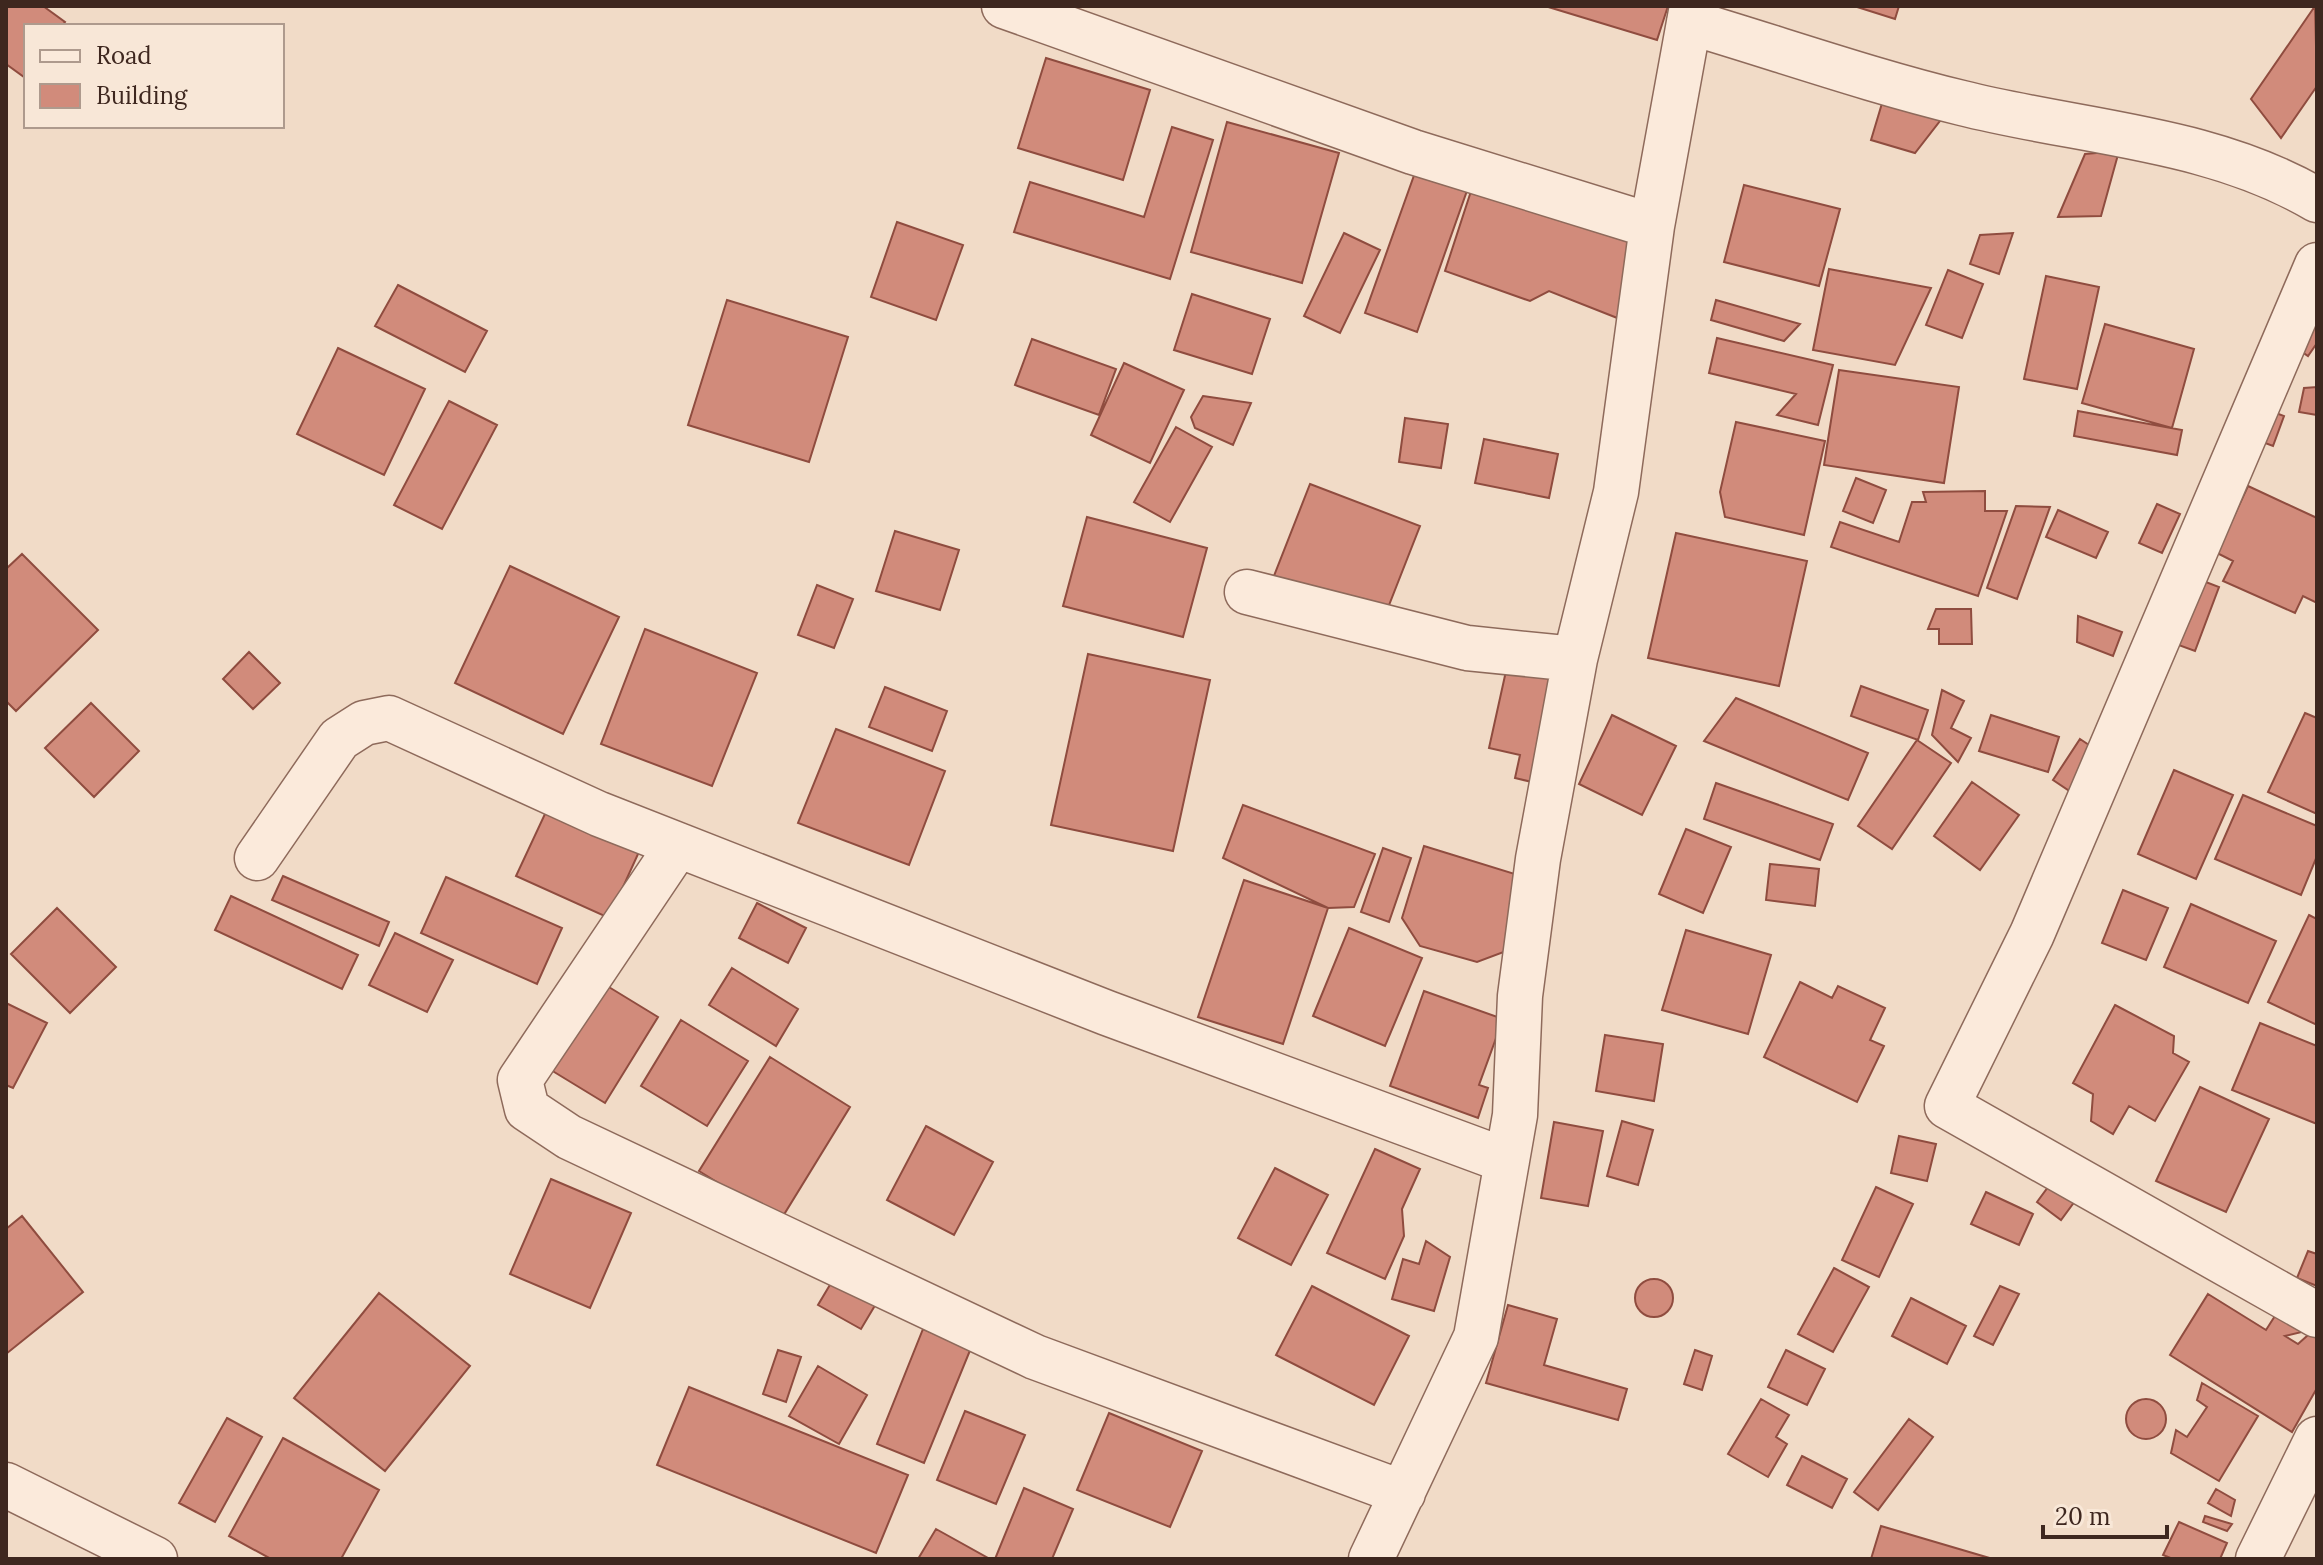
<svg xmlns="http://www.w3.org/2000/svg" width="2323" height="1565" viewBox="0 0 2323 1565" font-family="Lora,serif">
<rect width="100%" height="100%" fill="#f1dbc7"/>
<path fill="#d18b7b" stroke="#8f4c3f" stroke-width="2" d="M 6,6 L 43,6 L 65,22 L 62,26 L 26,26 L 24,77 L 6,64 Z
M 1545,6 L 1668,6 L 1657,40 Z
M 1854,6 L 1899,6 L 1895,19 Z
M 2315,6 L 2317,86 L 2281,138 L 2251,99 Z
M 1046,58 L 1150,90 L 1123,180 L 1018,148 Z
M 1883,100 L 1943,117 L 1915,153 L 1871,140 Z
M 1227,122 L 1339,153 L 1302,283 L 1191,252 Z
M 1172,127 L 1213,140 L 1170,279 L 1014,232 L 1030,182 L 1144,217 Z
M 2119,151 L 2101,216 L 2058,217 L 2085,154 Z
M 1417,167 L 1469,185 L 1417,332 L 1365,313 Z
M 1473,185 L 1643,247 L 1630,323 L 1549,291 L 1530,301 L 1445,271 Z
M 1744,185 L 1840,209 L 1819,286 L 1724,262 Z
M 897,222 L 963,245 L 936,320 L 871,297 Z
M 1344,233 L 1380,250 L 1340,333 L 1304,316 Z
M 2013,233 L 1999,274 L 1970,264 L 1980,235 Z
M 1829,269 L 1931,288 L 1895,365 L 1813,350 Z
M 1948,270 L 1983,284 L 1962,338 L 1926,325 Z
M 2046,276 L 2099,287 L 2077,389 L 2024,379 Z
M 398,285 L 487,331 L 465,372 L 375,326 Z
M 1192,294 L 1270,319 L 1252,374 L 1174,350 Z
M 727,300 L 848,337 L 809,462 L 688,425 Z
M 1716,300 L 1800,324 L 1784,341 L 1711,320 Z
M 2317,302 L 2317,343 L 2308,356 L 2289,343 Z
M 2105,324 L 2194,349 L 2172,428 L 2082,403 Z
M 1717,338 L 1833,365 L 1818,425 L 1777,415 L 1796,394 L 1709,373 Z
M 1032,339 L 1116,369 L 1099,415 L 1015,385 Z
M 338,348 L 425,389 L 384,475 L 297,434 Z
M 1124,363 L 1184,390 L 1150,463 L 1091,435 Z
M 1839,370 L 1959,387 L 1944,483 L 1824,465 Z
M 2317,387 L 2317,415 L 2299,412 L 2304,388 Z
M 1203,396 L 1251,403 L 1233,445 L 1195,428 L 1191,417 Z
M 449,401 L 497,425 L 442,529 L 394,505 Z
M 2268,410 L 2284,416 L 2273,446 L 2257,440 Z
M 2078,411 L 2182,430 L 2177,455 L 2074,436 Z
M 1405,418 L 1448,424 L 1441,468 L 1399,462 Z
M 1736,422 L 1825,441 L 1804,535 L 1725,517 L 1720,492 Z
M 1176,427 L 1212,447 L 1170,522 L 1134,502 Z
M 1484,439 L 1558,454 L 1549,498 L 1475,483 Z
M 1856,478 L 1886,490 L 1873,523 L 1843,511 Z
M 1310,484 L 1420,526 L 1382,623 L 1272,581 Z
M 2248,486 L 2317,518 L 2317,603 L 2303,596 L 2295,613 L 2223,581 L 2233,561 L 2217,553 Z
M 1985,491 L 1985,511 L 2007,511 L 1978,596 L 1831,547 L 1840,522 L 1899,542 L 1912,502 L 1926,502 L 1923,492 Z
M 2157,504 L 2180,514 L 2162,553 L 2139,543 Z
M 2016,506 L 2050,507 L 2017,599 L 1987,588 Z
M 2058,510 L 2108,532 L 2096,558 L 2046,537 Z
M 1087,517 L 1207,548 L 1183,637 L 1063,606 Z
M 895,531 L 959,550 L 940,610 L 876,591 Z
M 1676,533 L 1807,561 L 1779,686 L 1648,658 Z
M 22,554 L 98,630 L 16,711 L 6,701 L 6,569 Z
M 510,566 L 619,617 L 563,734 L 455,683 Z
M 2198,579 L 2219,587 L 2195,651 L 2173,643 Z
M 817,585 L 853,599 L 834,648 L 798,635 Z
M 1936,609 L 1971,609 L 1972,644 L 1939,644 L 1939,629 L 1928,629 Z
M 2078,616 L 2122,632 L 2113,656 L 2077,642 Z
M 645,629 L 757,673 L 712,786 L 601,744 Z
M 249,652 L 280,683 L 253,709 L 223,679 Z
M 1088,654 L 1210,680 L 1173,851 L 1051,825 Z
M 1508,662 L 1560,673 L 1536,783 L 1515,778 L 1520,755 L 1489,748 Z
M 1861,686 L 1928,710 L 1918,740 L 1851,716 Z
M 885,687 L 947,711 L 932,751 L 869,727 Z
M 1942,690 L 1964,701 L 1951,728 L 1971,738 L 1958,762 L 1932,735 Z
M 1736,698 L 1868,753 L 1848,800 L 1704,741 Z
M 91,703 L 139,751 L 94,797 L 45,748 Z
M 2305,713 L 2317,718 L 2317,814 L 2268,792 Z
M 1612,715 L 1676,746 L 1642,815 L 1579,784 Z
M 1991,715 L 2059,737 L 2048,772 L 1979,751 Z
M 836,729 L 945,771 L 909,865 L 798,823 Z
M 2080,739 L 2098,751 L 2071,792 L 2053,780 Z
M 1917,740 L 1951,763 L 1892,849 L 1858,826 Z
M 2174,770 L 2233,795 L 2196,879 L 2138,854 Z
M 1972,782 L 2019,815 L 1980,870 L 1934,836 Z
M 1716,783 L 1833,824 L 1820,860 L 1704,819 Z
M 2243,795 L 2317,826 L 2317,856 L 2301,895 L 2215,859 Z
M 551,801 L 643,843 L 609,918 L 516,876 Z
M 1243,805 L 1375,854 L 1354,907 L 1328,908 L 1223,858 Z
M 1686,829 L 1731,847 L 1703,913 L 1659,894 Z
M 1424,846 L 1531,879 L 1509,950 L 1477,962 L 1420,946 L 1402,918 Z
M 1383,848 L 1411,858 L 1389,922 L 1361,912 Z
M 1770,864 L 1819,869 L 1815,906 L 1766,900 Z
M 283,876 L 389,922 L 379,946 L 272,900 Z
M 446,877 L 562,928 L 537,984 L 421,933 Z
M 1244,880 L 1328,908 L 1283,1044 L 1198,1017 Z
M 2123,890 L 2168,908 L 2146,960 L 2102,943 Z
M 231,896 L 358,955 L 342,989 L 215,930 Z
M 757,903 L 806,928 L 788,963 L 739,938 Z
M 2191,904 L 2276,941 L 2248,1003 L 2164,967 Z
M 57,908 L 116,967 L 70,1013 L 11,954 Z
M 2309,915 L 2317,919 L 2317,1025 L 2268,1002 Z
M 1349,928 L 1422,958 L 1385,1046 L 1313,1016 Z
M 1686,930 L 1771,955 L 1748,1034 L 1662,1010 Z
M 395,933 L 453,960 L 427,1012 L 369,985 Z
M 732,968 L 798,1009 L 776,1046 L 709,1005 Z
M 599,981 L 658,1017 L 605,1103 L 546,1067 Z
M 1800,982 L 1832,998 L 1838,986 L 1885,1008 L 1870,1040 L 1884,1046 L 1857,1102 L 1764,1057 Z
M 1424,991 L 1503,1019 L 1479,1085 L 1488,1088 L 1478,1118 L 1390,1086 Z
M 6,1003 L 47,1023 L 13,1088 L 6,1085 Z
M 2115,1005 L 2174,1036 L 2173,1053 L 2189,1062 L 2155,1121 L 2129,1106 L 2113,1134 L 2091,1121 L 2093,1094 L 2073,1083 Z
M 681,1020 L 748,1061 L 707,1126 L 641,1086 Z
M 2260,1023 L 2317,1046 L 2317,1124 L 2232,1090 Z
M 1605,1035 L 1663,1044 L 1654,1101 L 1596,1091 Z
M 770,1057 L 850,1107 L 780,1221 L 699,1171 Z
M 2200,1087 L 2269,1119 L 2226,1212 L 2156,1181 Z
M 1622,1121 L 1653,1130 L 1638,1185 L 1607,1176 Z
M 1554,1122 L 1603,1131 L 1588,1206 L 1541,1198 Z
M 926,1126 L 993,1162 L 954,1235 L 887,1200 Z
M 1899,1136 L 1936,1144 L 1927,1181 L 1891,1173 Z
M 1375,1149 L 1420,1169 L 1402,1209 L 1404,1236 L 1385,1279 L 1327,1253 Z
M 1275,1168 L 1328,1195 L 1291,1265 L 1238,1238 Z
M 551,1179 L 631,1213 L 590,1308 L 510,1274 Z
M 2054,1179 L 2078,1197 L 2061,1220 L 2037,1202 Z
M 1876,1187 L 1913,1204 L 1879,1277 L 1842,1260 Z
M 1986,1192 L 2033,1214 L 2019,1245 L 1971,1224 Z
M 22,1216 L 83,1292 L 6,1354 L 6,1229 Z
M 1426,1241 L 1450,1257 L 1434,1311 L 1392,1299 L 1403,1259 L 1419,1264 Z
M 2308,1251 L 2317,1254 L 2317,1286 L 2297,1278 Z
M 1834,1268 L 1869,1287 L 1833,1352 L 1798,1334 Z
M 834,1278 L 877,1302 L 861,1329 L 818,1305 Z
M1635 1298a19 19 0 1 1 38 0a19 19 0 1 1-38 0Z
M 1312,1286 L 1409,1336 L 1374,1405 L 1276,1355 Z
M 2000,1286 L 2019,1294 L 1993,1345 L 1974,1336 Z
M 379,1293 L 470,1366 L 385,1471 L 294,1398 Z
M 2208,1294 L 2266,1330 L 2282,1305 L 2306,1331 L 2285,1336 L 2298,1344 L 2317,1327 L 2317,1388 L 2292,1432 L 2170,1355 Z
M 1911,1298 L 1966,1326 L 1947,1364 L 1892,1336 Z
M 1508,1305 L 1557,1319 L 1544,1365 L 1627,1389 L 1618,1420 L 1486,1383 Z
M 923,1329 L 971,1348 L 924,1463 L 877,1444 Z
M 778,1350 L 801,1357 L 786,1402 L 763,1394 Z
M 1695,1350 L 1712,1356 L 1702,1390 L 1684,1384 Z
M 1786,1350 L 1825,1369 L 1807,1405 L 1768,1387 Z
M 818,1366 L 867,1395 L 839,1444 L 789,1416 Z
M 2202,1383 L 2258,1416 L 2219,1481 L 2171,1453 L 2176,1430 L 2187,1437 L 2207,1407 L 2197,1400 Z
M 689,1387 L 908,1475 L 876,1553 L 657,1465 Z
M 1761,1399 L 1789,1415 L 1776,1437 L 1787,1444 L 1768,1477 L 1728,1454 Z
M2126 1419a20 20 0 1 1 40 0a20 20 0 1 1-40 0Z
M 965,1411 L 1025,1435 L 996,1504 L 937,1480 Z
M 1109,1413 L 1202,1451 L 1170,1527 L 1077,1490 Z
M 227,1418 L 262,1437 L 215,1522 L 179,1503 Z
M 1909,1419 L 1933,1437 L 1878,1510 L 1854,1492 Z
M 283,1438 L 379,1490 L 341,1559 L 271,1559 L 229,1536 Z
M 1802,1456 L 1847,1479 L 1832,1508 L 1787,1485 Z
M 1024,1488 L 1073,1509 L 1052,1559 L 995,1559 Z
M 2216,1489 L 2235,1500 L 2231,1516 L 2208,1503 Z
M 2205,1516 L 2232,1524 L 2227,1531 L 2203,1522 Z
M 2179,1522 L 2227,1543 L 2220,1559 L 2173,1559 L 2163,1555 Z
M 1881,1526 L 1993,1559 L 1871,1559 Z
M 936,1529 L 988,1558 L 987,1559 L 918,1559 Z"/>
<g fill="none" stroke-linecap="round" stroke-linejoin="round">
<defs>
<path id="minor" d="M 1004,6 L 1413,152 L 1652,226
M 1689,22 C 1780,49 1871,81 1962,103 C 2081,133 2210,137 2317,200
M 2317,265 L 2032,934 L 1947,1106 L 2317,1315
M 1247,592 L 1467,648 L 1575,659
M 678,845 L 520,1080 L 527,1109 L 569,1137 L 1035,1357 L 1403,1493
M 257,858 L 339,739 L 364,723 L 389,718 L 599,814 L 1107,1013 L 1507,1161
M 6,1485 L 155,1559
M 1371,1559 L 1476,1337 L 1515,1115 L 1520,996 L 1538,859 L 1575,659 L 1616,492 L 1652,226 L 1692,6
M 2258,1559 L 2317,1439"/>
</defs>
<use href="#minor" stroke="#8e6a5b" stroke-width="47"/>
<use href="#minor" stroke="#fbeadb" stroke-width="44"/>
</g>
<rect width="2323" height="1565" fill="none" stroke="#3e271f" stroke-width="16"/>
<rect x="24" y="24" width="260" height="104" fill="#f8e7d7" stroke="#ae9a8d" stroke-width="2"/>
<rect x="40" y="50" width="40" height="12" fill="#fbeadb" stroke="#ae9a8d" stroke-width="2"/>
<text x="96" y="64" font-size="24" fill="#3e271f">Road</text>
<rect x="40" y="84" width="40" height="24" fill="#d18b7b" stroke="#ae9a8d" stroke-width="2"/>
<text x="96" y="104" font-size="24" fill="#3e271f">Building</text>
<path d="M2043 1525v12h124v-12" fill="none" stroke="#3e271f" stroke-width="4"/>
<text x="2055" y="1525" font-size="24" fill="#3e271f" stroke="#f8e7d7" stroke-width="6" paint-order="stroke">20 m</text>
</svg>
